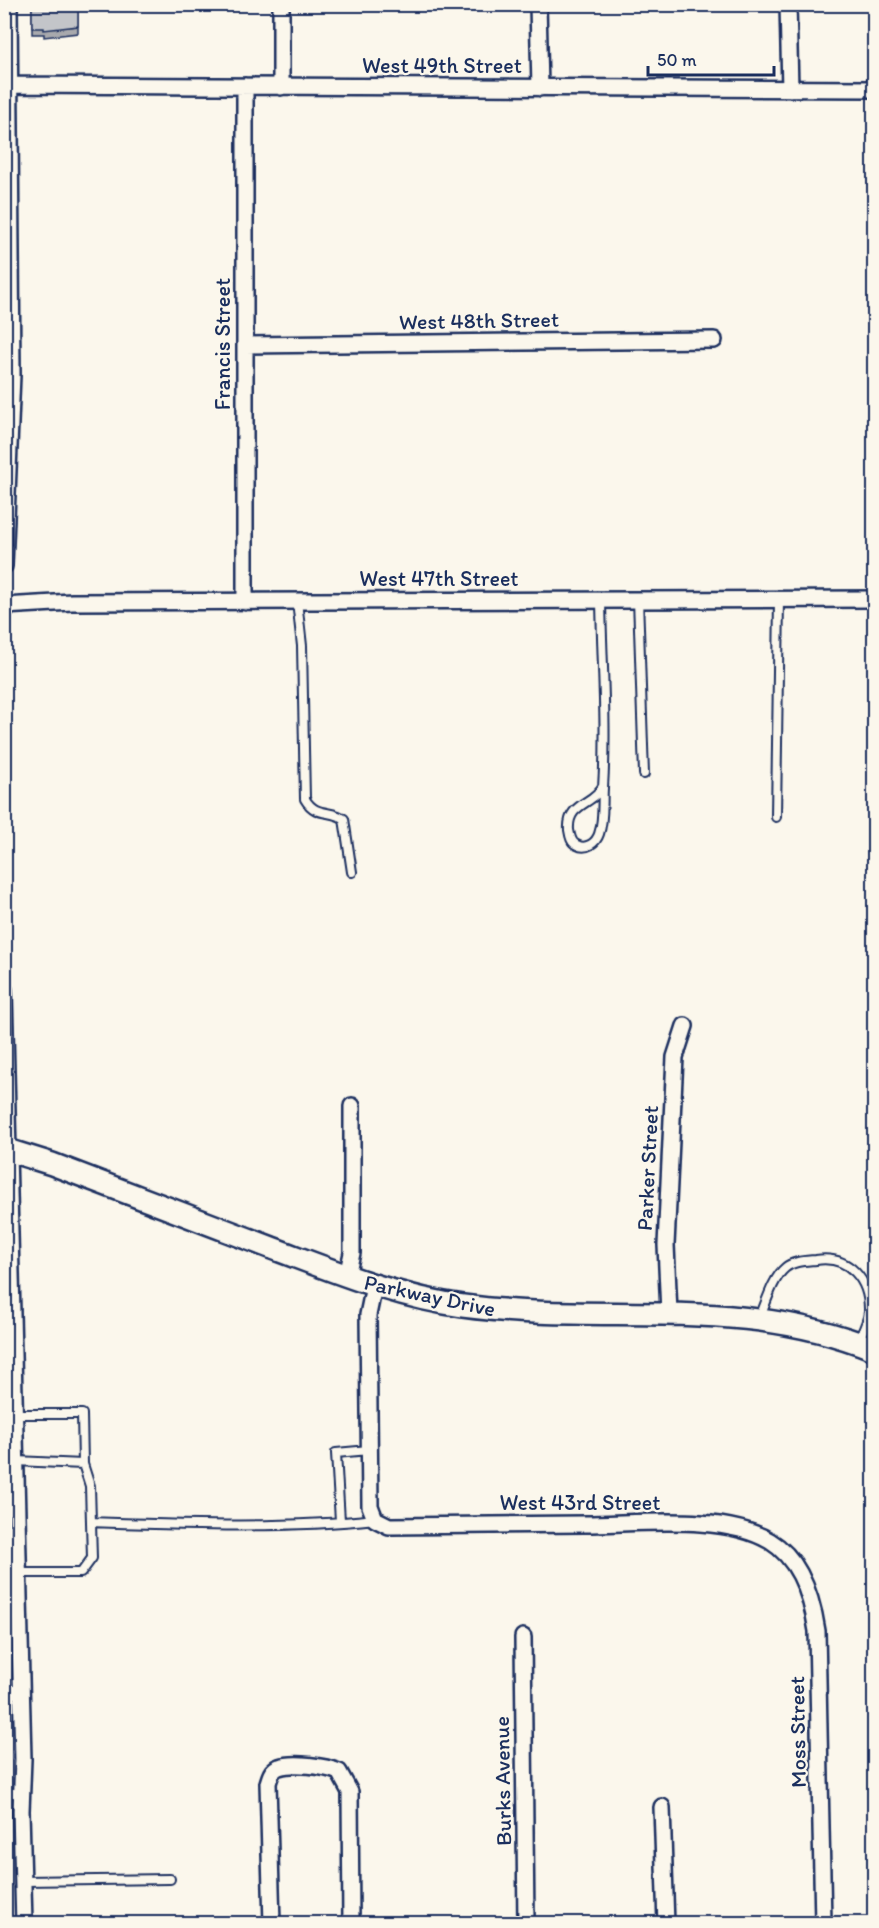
<svg xmlns="http://www.w3.org/2000/svg" width="879" height="1928" viewBox="0 0 879 1928" font-family="Itim,sans-serif">
<rect width="100%" height="100%" fill="#fbf7ec"/>
<filter id="ink" filterUnits="userSpaceOnUse"><feTurbulence type="fractalNoise" baseFrequency=".0167" numOctaves="2"/><feDisplacementMap in="SourceGraphic" scale="12" xChannelSelector="R" yChannelSelector="G"/><feConvolveMatrix kernelMatrix="1 2 1 2 8 2 1 2 1" color-interpolation-filters="sRGB"/></filter>
<g filter="url(#ink)">
<path fill="#dadad7" stroke="#7a849a" stroke-width="1.5" d="M 4,1642 L 6,1923 L 5,1924 Z"/>
<g fill="none" stroke-linecap="round" stroke-linejoin="round">
<defs>
<path id="lane" d="M 638,599 L 644,774
M 601,600 C 602,662 607,726 603,788 C 602,803 604,820 599,834 C 596,843 586,850 577,845 C 571,843 570,836 569,830 C 567,803 593,805 603,786
M 297,601 L 302,646 L 305,799 C 316,818 331,809 344,819 L 352,872
M 776,817 L 779,599
M 760,1317 C 766,1303 773,1278 785,1268 C 793,1261 805,1261 816,1260 C 849,1255 870,1280 869,1312 C 868,1322 862,1333 858,1342
M 15,1414 L 82,1414 L 83,1464
M 16,1461 L 83,1464 L 90,1486 L 92,1558 L 81,1573 L 19,1573
M 340,1521 L 336,1453 L 369,1450
M 91,1522 C 182,1525 284,1529 375,1519
M 4,1690 L 22,1690
M 4,1792 L 22,1794
M 23,1881 L 170,1879"/>
<path id="street" d="M 538,4 L 540,88
M 788,4 L 790,89
M 10,85 L 874,89
M 245,86 L 245,602
M 281,87 L 281,4
M 245,345 L 714,340
M 4,566 L 12,375 L 9,4
M 4,606 L 72,602 L 874,599
M 4,990 L 23,1759 L 21,1811 L 24,1924
M 347,1276 L 352,1253 L 352,1106
M 374,1286 L 368,1315 L 370,1506 L 375,1519 L 389,1526 C 454,1525 519,1525 585,1524 C 638,1524 723,1513 770,1541 C 800,1559 812,1598 817,1631 L 823,1924
M 669,1313 L 666,1245 L 675,1057 L 685,1026
M 523,1637 L 526,1924
M 662,1807 L 666,1924
M 272,1924 L 268,1783 C 270,1776 272,1769 279,1767 C 293,1762 325,1766 339,1772 L 350,1792 L 351,1924"/>
<path id="secondary" d="M 4,1149 L 52,1164 C 126,1192 199,1220 272,1248 C 334,1271 396,1297 463,1306 C 603,1325 739,1294 874,1349"/>
</defs>
<use href="#lane" stroke="#1b2f5e" stroke-width="12"/>
<use href="#street" stroke="#1b2f5e" stroke-width="20"/>
<use href="#secondary" stroke="#1b2f5e" stroke-width="26"/>
<use href="#lane" stroke="#fbf7ec" stroke-width="8"/>
<use href="#street" stroke="#fbf7ec" stroke-width="15"/>
<use href="#secondary" stroke="#fbf7ec" stroke-width="21"/>
</g>
<path fill="#a8a9ad" stroke="#1b2f5e" stroke-width="1.5" d="M 32,4 L 78,4 L 78,33 L 44,37 L 44,34 L 32,34 Z"/>
<path fill="#c3c5c9" stroke="#1b2f5e" stroke-width="1.5" d="M 32,4 L 78,4 L 78,26 L 44,30 L 44,28 L 32,28 Z"/>
</g>
<g text-anchor="middle" stroke-width="4.5" stroke-linejoin="round" paint-order="stroke">
<g font-size="22" fill="#1b2f5e" stroke="#fbf7ec">
<text x="442" y="73">West 49th Street</text>
<text transform="translate(479 320) rotate(-1)" y="8">West 48th Street</text>
<text transform="translate(222 344) rotate(-90)" y="8">Francis Street</text>
<text x="439" y="586">West 47th Street</text>
<text transform="translate(647 1168) rotate(-87)" y="8">Parker Street</text>
<text transform="translate(430 1295) rotate(12)" y="8">Parkway Drive</text>
<text x="580" y="1510">West 43rd Street</text>
<text transform="translate(797 1732) rotate(-91)" y="8">Moss Street</text>
<text transform="translate(502 1781) rotate(-91)" y="8">Burks Avenue</text>
</g>
</g>
<rect width="879" height="1928" fill="none" stroke="#fbf7ec" stroke-width="24"/>
<rect x="12" y="12" width="855" height="1904" fill="none" stroke="#1b2f5e" stroke-width="2" filter="url(#ink)"/>
<path d="M648 66v9h126v-9" fill="none" stroke="#1b2f5e" stroke-width="3"/>
<text x="657" y="66" font-size="18" fill="#1b2f5e" stroke="#fbf7ec" stroke-width="4.5" paint-order="stroke">50 m</text>
</svg>
